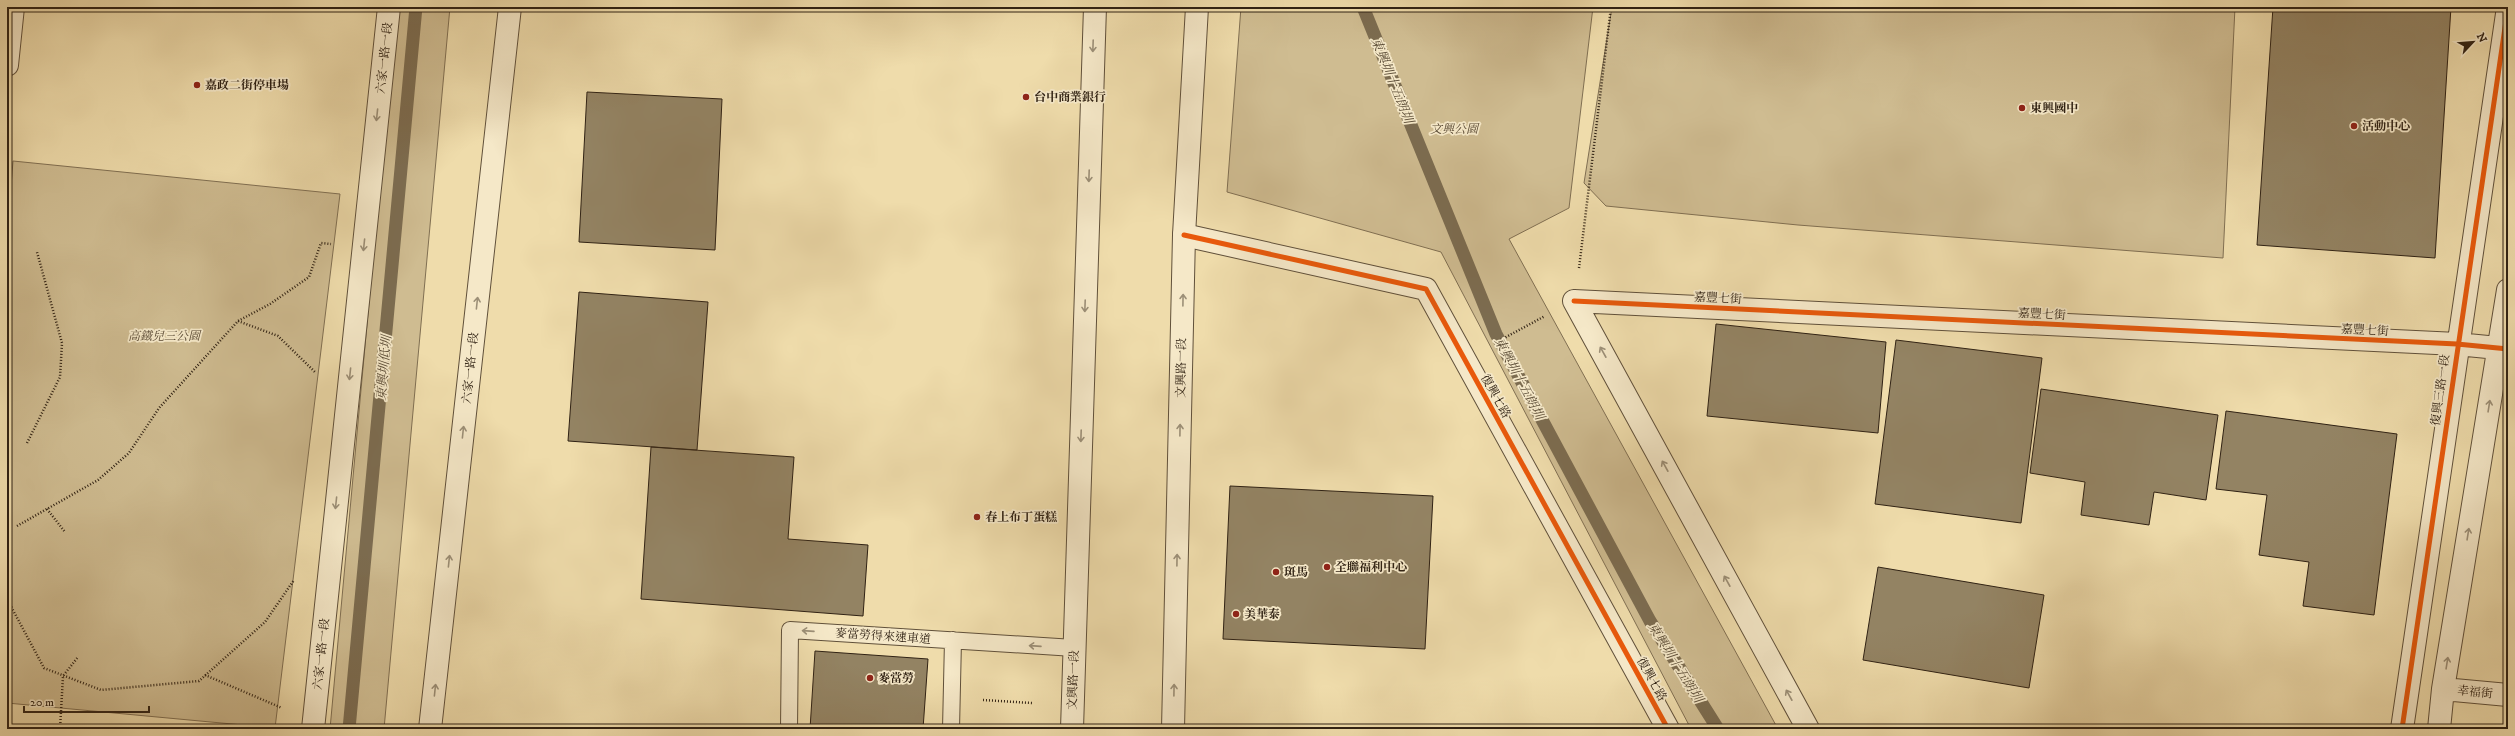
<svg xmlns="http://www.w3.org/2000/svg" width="2515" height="736" viewBox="0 0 2515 736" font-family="'IM FELL DW Pica','Noto Serif TC',serif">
<rect width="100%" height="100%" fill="#efdcab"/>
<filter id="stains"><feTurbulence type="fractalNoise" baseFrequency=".005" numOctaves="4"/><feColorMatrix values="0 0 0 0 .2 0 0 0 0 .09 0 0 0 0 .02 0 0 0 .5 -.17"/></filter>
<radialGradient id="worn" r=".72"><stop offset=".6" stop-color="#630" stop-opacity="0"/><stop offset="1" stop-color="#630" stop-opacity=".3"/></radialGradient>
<path fill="#cfbc91" stroke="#806f52" d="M 396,7 L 450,7 L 384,729 L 330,729 Z
M 1241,7 L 1593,7 L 1569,208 L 1509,239 L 1778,729 L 1691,729 L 1441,252 L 1227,192 Z
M 1612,7 L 2235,7 L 2223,258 L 1798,225 L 1606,206 L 1584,183 Z
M 13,161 L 340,194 L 275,728 L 7,703 L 7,239 Z"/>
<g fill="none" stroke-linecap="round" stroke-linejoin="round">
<path stroke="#7c6c50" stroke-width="13" d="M 1363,7 L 1496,334 L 1650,621 L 1718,729
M 349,729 L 416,7"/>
</g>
<path fill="#938363" stroke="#302214" d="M 2273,7 L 2451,7 L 2435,258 L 2257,245 Z
M 587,92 L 722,99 L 715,250 L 579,242 Z
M 579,292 L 708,302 L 697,450 L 568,441 Z
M 1716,324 L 1886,342 L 1878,433 L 1707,416 Z
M 1896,340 L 2042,358 L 2021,523 L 1875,504 Z
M 2041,389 L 2218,415 L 2206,500 L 2154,492 L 2149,525 L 2081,515 L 2085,482 L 2030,473 Z
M 2226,411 L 2397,434 L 2374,615 L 2303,606 L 2309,562 L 2259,555 L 2267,495 L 2216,489 Z
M 651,447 L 794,457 L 788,539 L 868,545 L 863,616 L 641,599 Z
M 1230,486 L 1433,496 L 1425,649 L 1223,639 Z
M 1878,567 L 2044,595 L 2029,688 L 1863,660 Z
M 815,651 L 928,659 L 923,729 L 810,729 Z"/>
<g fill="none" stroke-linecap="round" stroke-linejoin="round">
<defs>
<path id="service" d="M 789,729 L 790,630 L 1074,648
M 951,729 L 953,640"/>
<path id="minor" d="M 7,65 L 13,7
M 1184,235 L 1426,289 L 1668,729
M 1574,301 L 2457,344 L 2508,349
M 1574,301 L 1808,729
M 2443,689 L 2508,695
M 313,729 L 389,7
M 430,729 L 510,7
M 2402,729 L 2508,7
M 2439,729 L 2443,689 L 2508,290"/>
<path id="tertiary" d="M 1072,729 L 1095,7
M 1173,729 L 1184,235 L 1197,7"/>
</defs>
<use href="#service" stroke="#60503a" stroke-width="18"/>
<use href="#minor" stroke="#60503a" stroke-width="24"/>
<use href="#tertiary" stroke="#60503a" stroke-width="24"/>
<path stroke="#302214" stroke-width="2.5" stroke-dasharray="1 2" stroke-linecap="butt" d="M 1579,268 L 1611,7
M 238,321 L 278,336 L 316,373
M 1495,343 L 1545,316
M 27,443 L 60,377 L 62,343 L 37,252
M 47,509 L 65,532
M 17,526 L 98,480 L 129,453 L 159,408 L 238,321 L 270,304 L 309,277 L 321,243 L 331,244
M 7,599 L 44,668 L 101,690 L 199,681 L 265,622 L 294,580
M 205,675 L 282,708
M 983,700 L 1032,703
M 60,729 L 63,676 L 78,657"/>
<use href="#service" stroke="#f5e8c8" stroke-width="16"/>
<use href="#minor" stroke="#f5e8c8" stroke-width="22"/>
<use href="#tertiary" stroke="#f5e8c8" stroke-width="22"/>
<defs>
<path id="cycleway" d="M 1184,235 L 1426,289 L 1668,729
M 1574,301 L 2457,344 L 2508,349
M 2402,729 L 2508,7"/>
</defs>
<use href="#cycleway" stroke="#f5e8c8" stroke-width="8"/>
<use href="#cycleway" stroke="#e8590c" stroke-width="5"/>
</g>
<defs><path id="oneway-shaft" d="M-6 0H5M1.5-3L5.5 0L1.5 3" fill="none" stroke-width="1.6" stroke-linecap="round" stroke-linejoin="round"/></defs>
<g stroke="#9c8f77">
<use href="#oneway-shaft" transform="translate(1093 46) rotate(92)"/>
<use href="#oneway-shaft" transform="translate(377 115) rotate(96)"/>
<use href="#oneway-shaft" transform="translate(1089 176) rotate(92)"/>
<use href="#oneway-shaft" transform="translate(364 245) rotate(96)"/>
<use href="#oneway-shaft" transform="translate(1183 300) rotate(-89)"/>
<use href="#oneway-shaft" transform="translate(477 303) rotate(-84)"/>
<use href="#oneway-shaft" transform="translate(1085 306) rotate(92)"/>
<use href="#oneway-shaft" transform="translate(1603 352) rotate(-119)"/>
<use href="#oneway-shaft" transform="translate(350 374) rotate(96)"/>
<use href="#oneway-shaft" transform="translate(2489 406) rotate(-81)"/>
<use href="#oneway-shaft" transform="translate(1180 430) rotate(-89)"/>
<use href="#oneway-shaft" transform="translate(463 432) rotate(-84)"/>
<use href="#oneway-shaft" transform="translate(1081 436) rotate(92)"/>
<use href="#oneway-shaft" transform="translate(1665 466) rotate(-119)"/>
<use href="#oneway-shaft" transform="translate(336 503) rotate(96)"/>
<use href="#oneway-shaft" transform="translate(2468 534) rotate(-81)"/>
<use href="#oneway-shaft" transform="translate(1177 560) rotate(-89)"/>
<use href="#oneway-shaft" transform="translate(449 561) rotate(-84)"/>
<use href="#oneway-shaft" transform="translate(1727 581) rotate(-119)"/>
<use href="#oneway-shaft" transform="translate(808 631) rotate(-176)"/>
<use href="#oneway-shaft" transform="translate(1035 646) rotate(-176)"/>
<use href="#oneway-shaft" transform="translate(2447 663) rotate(-81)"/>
<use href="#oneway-shaft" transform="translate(435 690) rotate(-84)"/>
<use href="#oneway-shaft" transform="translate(1174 690) rotate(-89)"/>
<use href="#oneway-shaft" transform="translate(1789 695) rotate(-119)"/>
</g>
<g fill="#8f2418" stroke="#f5e8c8" stroke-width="1.5">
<circle cx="197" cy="85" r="4"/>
<circle cx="1026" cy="97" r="4"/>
<circle cx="2022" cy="108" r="4"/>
<circle cx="2354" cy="126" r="4"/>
<circle cx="977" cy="517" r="4"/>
<circle cx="1327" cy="567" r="4"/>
<circle cx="1276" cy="572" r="4"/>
<circle cx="1236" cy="614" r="4"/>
<circle cx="870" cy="678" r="4"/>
</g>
<g text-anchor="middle" stroke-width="3.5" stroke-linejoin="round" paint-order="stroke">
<g font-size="12" fill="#302214" stroke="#f5e8c8">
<text transform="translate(384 58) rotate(-84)" y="4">六家一路一段</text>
<text transform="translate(1718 298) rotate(3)" y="4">嘉豐七街</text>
<text transform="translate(2042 314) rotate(3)" y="4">嘉豐七街</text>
<text transform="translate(2365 330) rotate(3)" y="4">嘉豐七街</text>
<text transform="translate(470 368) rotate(-84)" y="4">六家一路一段</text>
<text transform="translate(1181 368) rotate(-89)" y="4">文興路一段</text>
<text transform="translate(2440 390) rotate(-82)" y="4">復興三路一段</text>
<text transform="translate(1496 396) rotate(61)" y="4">復興七路</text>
<text transform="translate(883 636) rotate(4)" y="4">麥當勞得來速車道</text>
<text transform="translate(321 654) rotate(-84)" y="4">六家一路一段</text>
<text transform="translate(1652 679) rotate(61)" y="4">復興七路</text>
<text transform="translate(1073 680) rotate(-88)" y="4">文興路一段</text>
<text transform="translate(2475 692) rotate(6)" y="4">幸福街</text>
</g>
<g font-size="12" font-weight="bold" fill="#302214" stroke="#f5e8c8" text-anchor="start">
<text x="205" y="89">嘉政二街停車場</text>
<text x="1034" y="101">台中商業銀行</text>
<text x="2030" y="112">東興國中</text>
<text x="2362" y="130">活動中心</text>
<text x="985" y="521">春上布丁蛋糕</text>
<text x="1335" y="571">全聯福利中心</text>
<text x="1284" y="576">斑馬</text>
<text x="1244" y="618">美華泰</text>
<text x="878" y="682">麥當勞</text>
</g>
<g font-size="12" font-style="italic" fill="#584833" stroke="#f5e8c8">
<text x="1454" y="133">文興公園</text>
<text x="164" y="340">高鐵兒三公園</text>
</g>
<g font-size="13" font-style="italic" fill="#5c4d37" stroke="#f5e8c8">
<text transform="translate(1393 80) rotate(68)" y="5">東興圳十五朗圳</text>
<text transform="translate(383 368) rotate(-85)" y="5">東興圳低圳</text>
<text transform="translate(1520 378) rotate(62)" y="5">東興圳十五朗圳</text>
<text transform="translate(1676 662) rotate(58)" y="5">東興圳十五朗圳</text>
</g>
</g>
<rect width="2515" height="736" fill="none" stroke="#efdcab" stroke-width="24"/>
<rect x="8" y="8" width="2499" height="720" fill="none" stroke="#302214" stroke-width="2"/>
<rect x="12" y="12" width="2491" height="712" fill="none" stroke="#302214"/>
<g transform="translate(2473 42) rotate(64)" stroke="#f5e8c8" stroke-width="3" paint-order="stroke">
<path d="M0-3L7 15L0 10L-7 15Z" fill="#302214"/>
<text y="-6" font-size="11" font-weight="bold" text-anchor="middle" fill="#302214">N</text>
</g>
<path d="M24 706v6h125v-6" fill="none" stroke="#302214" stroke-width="2"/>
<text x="30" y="706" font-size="12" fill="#302214" stroke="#f5e8c8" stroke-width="3" paint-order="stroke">20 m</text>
<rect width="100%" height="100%" filter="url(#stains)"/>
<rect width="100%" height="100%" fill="url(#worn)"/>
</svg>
